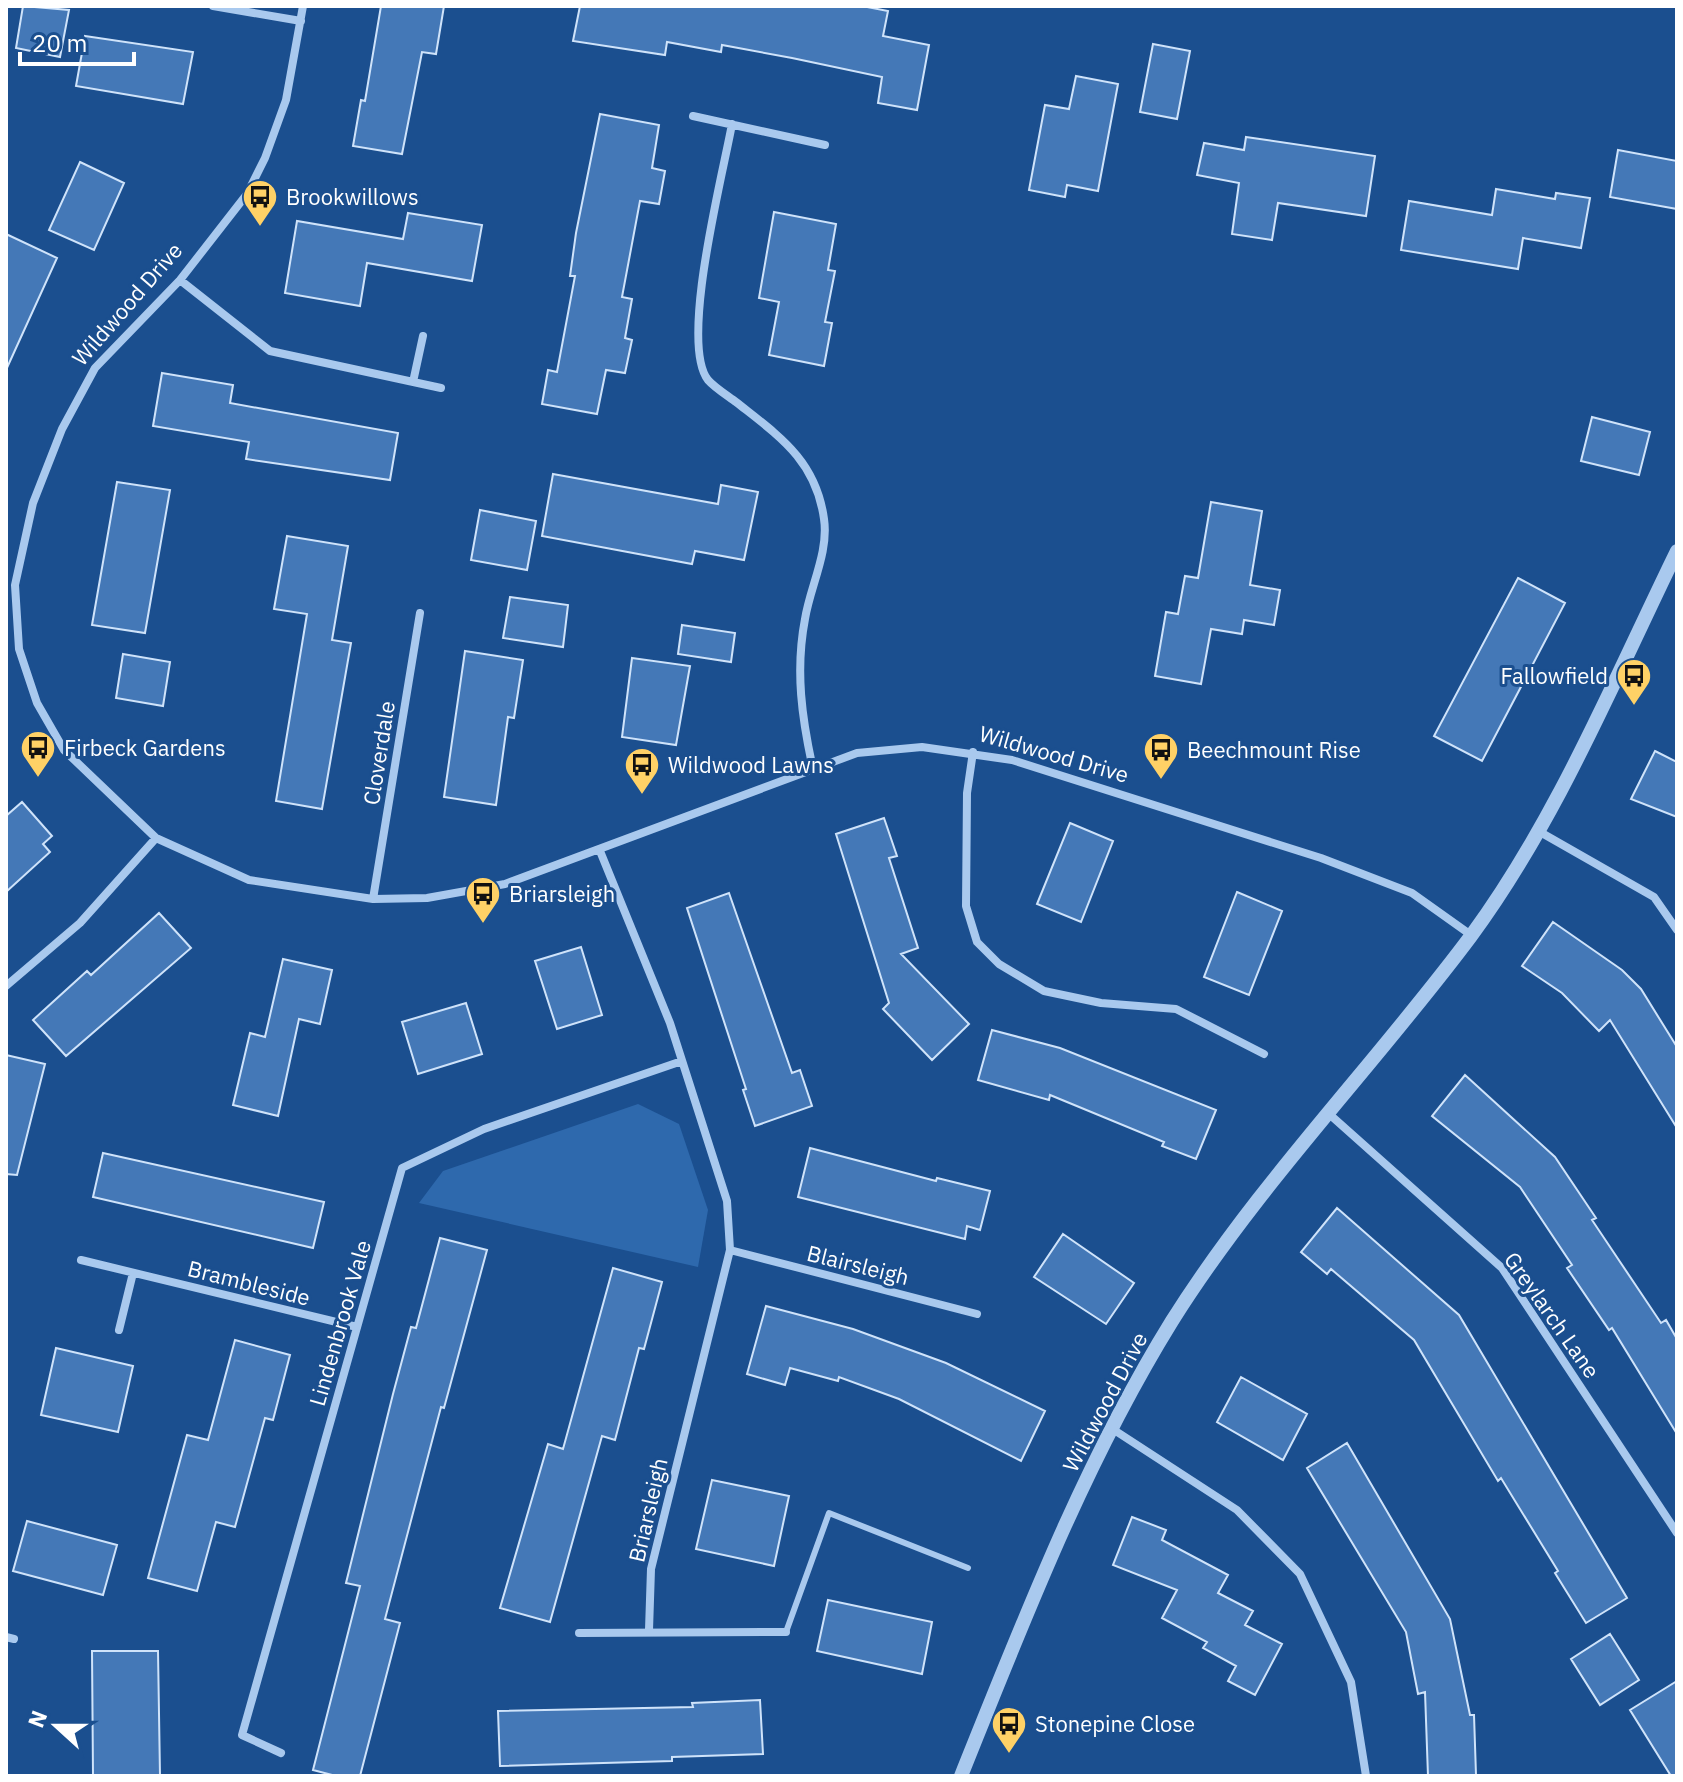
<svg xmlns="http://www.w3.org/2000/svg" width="1683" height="1782" viewBox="0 0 1683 1782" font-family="'IBM Plex Sans',sans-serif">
<rect width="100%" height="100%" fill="#1b4f8f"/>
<path fill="#2e69ad" d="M 638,1104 L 679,1124 L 708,1210 L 698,1267 L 419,1203 L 443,1171 Z"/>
<path fill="#4478b7" stroke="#cfe3fa" stroke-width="2" d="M 23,6 L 69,10 L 60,57 L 16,48 Z
M 381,6 L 444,6 L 436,54 L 422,52 L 402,154 L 353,146 L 361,100 L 365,101 Z
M 580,6 L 862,6 L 888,11 L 883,36 L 929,45 L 917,110 L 878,103 L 882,77 L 792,58 L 722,45 L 721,52 L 667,42 L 665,55 L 573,41 Z
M 85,36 L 193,52 L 183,104 L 76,86 Z
M 1153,44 L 1190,51 L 1177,119 L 1140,112 Z
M 1076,76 L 1118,84 L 1098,191 L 1067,185 L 1065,197 L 1029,190 L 1045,105 L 1069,109 Z
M 600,114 L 659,125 L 652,168 L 665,171 L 659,204 L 640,201 L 622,297 L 632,299 L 625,338 L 632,340 L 625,373 L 606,370 L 597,414 L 542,404 L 548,370 L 557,372 L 575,276 L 570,276 L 576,233 Z
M 1246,137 L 1375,156 L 1366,216 L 1278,203 L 1272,240 L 1232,234 L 1239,183 L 1197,175 L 1204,143 L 1244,150 Z
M 1618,150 L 1677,161 L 1677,209 L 1610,197 Z
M 80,162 L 124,183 L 94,250 L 49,230 Z
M 1496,189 L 1555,199 L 1556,193 L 1590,198 L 1581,248 L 1523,238 L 1518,269 L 1401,250 L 1409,201 L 1492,215 Z
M 774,212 L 836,224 L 828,270 L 835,271 L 825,322 L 832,323 L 824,366 L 769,355 L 779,302 L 759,298 Z
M 408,213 L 482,225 L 472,281 L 367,263 L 360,306 L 285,293 L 297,221 L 403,239 Z
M 6,234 L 57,258 L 6,370 Z
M 162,373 L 233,385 L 230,403 L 398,433 L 390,480 L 246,459 L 249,442 L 153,426 Z
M 1592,417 L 1650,432 L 1639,475 L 1581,461 Z
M 553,474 L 718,504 L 721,485 L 758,492 L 744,560 L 695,551 L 692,564 L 542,536 Z
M 117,482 L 170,490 L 145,633 L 92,625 Z
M 1211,502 L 1262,511 L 1250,585 L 1280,590 L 1274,625 L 1244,620 L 1242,634 L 1211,629 L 1201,684 L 1155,676 L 1166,612 L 1178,614 L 1185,576 L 1198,578 Z
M 480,510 L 536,521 L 527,570 L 471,560 Z
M 287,536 L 348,546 L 332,640 L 351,643 L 322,809 L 276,801 L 307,614 L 274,609 Z
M 1518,578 L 1565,603 L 1482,761 L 1434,736 Z
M 510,597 L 568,605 L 563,647 L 503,638 Z
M 682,625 L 735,633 L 731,662 L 678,654 Z
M 465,651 L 523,660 L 514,718 L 508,717 L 496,805 L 444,797 Z
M 123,654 L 170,662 L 163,706 L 116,698 Z
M 632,658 L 690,666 L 676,745 L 622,737 Z
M 1655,751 L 1677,762 L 1677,817 L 1631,799 Z
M 22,802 L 52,836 L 43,844 L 50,852 L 6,892 L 6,816 Z
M 884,818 L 897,856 L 889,858 L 918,948 L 901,954 L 969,1024 L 932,1060 L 883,1009 L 889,1003 L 836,834 Z
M 1070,823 L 1113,841 L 1081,922 L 1037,904 Z
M 1237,892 L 1282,911 L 1249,995 L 1204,977 Z
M 729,893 L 792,1073 L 800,1070 L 812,1106 L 755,1126 L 743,1090 L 746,1089 L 687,908 Z
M 159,913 L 191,948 L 66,1056 L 33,1020 L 87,971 L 91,975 Z
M 1553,922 L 1622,970 L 1641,989 L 1677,1047 L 1677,1128 L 1610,1020 L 1599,1031 L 1562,993 L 1522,966 Z
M 581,947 L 602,1015 L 557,1029 L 535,961 Z
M 283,959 L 332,970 L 320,1024 L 299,1019 L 278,1116 L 233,1105 L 250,1033 L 265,1037 Z
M 466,1003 L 482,1054 L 418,1074 L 402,1022 Z
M 992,1030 L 1060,1048 L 1216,1110 L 1196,1159 L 1162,1146 L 1164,1142 L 1050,1095 L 1049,1100 L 978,1080 Z
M 6,1055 L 45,1064 L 17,1175 L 6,1174 Z
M 1465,1075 L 1555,1157 L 1596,1218 L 1592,1220 L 1661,1323 L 1666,1320 L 1677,1339 L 1677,1434 L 1612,1328 L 1609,1330 L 1567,1268 L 1572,1265 L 1520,1187 L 1432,1116 Z
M 810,1148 L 936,1181 L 937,1178 L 990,1191 L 980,1230 L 967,1226 L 965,1239 L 798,1197 Z
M 103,1153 L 324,1202 L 313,1248 L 93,1197 Z
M 1337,1208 L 1459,1315 L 1627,1598 L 1586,1623 L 1555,1573 L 1558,1571 L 1501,1478 L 1498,1481 L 1414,1340 L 1331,1269 L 1327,1274 L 1301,1252 Z
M 1063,1234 L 1134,1283 L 1106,1324 L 1034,1277 Z
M 440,1238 L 487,1250 L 444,1408 L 441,1407 L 385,1619 L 400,1623 L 360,1776 L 336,1776 L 313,1770 L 360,1586 L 346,1583 L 393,1394 L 411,1327 L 416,1328 Z
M 613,1268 L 662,1282 L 644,1349 L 639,1348 L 615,1440 L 602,1436 L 550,1622 L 500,1608 L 548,1444 L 563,1449 Z
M 766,1306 L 853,1329 L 946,1363 L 1045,1411 L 1021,1461 L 899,1399 L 839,1377 L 838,1381 L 790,1368 L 785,1385 L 747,1374 Z
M 235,1340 L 290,1355 L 273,1420 L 265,1418 L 235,1527 L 216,1522 L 197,1591 L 148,1578 L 187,1435 L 208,1440 Z
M 56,1348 L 133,1366 L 118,1432 L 41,1415 Z
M 1241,1377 L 1307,1414 L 1283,1460 L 1217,1422 Z
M 1347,1443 L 1450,1619 L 1470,1715 L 1474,1715 L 1476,1775 L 1428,1776 L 1425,1692 L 1418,1694 L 1406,1632 L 1307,1468 Z
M 712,1480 L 789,1496 L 774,1566 L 696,1549 Z
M 1132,1517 L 1166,1530 L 1162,1540 L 1228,1575 L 1218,1593 L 1253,1611 L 1245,1625 L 1282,1644 L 1255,1695 L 1228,1681 L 1236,1666 L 1203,1648 L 1207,1642 L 1162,1618 L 1177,1590 L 1113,1565 Z
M 27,1521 L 117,1545 L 103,1595 L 13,1571 Z
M 828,1600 L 932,1622 L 922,1674 L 817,1651 Z
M 1610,1634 L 1639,1680 L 1600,1705 L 1571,1659 Z
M 92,1651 L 158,1651 L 160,1776 L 93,1776 Z
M 1677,1681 L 1677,1776 L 1671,1776 L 1630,1710 Z
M 760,1700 L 763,1754 L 672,1757 L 672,1761 L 500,1766 L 498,1711 L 693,1707 L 692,1703 Z"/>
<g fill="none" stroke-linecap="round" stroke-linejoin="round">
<path stroke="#a9c9ee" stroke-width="6" d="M 786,1632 L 829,1513 L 968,1568"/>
<path stroke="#a9c9ee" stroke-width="8" d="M 213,6 L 301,21
M 303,6 L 286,100 L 265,158 L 247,194 L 180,280 L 95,368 L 62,429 L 33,503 L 15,585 L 19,649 L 37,703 L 64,750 L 156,838 L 249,880 L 373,899 L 427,898 L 505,884 L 857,753 L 922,747 L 1012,760 L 1321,858 L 1412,893 L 1471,935
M 693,116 L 825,145
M 732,124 C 723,174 679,343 708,380 C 715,388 728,396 736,402 C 779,436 816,460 824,519 C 829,552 810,587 805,619 C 795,671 802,719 813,769
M 180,280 L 270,351 L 441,388
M 413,382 L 423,336
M 973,752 L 967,793 L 966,906 L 977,942 L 999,964 L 1044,991 L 1101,1003 L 1176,1009 L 1264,1054
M 1540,832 L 1654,897 L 1677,930
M 600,851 L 670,1023 L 727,1201 L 730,1250 L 651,1569 L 649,1630
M 373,899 L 420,613
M 6,986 L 80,923 L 156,838
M 1328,1113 L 1502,1268 L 1677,1533
M 730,1250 L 977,1314
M 81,1260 L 357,1327
M 119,1330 L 133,1273
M 1111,1428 L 1237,1510 L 1300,1574 L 1351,1682 L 1366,1776
M 579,1633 L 786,1632
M 6,1637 L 14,1639
M 281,1753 L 242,1735 L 402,1168 L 484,1129 L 682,1061"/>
<path stroke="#a9c9ee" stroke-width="14" d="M 961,1776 C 1023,1622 1084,1463 1172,1321 C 1258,1184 1374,1066 1471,936 C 1557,819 1613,682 1677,551"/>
</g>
<defs>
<symbol id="bus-pin" viewBox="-11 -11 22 30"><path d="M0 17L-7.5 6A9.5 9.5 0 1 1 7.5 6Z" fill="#ffd166" stroke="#1b4f8f"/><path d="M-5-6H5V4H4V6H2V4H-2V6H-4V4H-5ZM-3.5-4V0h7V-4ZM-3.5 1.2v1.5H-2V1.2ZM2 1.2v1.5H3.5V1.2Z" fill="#111"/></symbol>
</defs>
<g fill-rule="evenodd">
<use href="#bus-pin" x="240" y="177" width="40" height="54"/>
<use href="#bus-pin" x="1614" y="656" width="40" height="54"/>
<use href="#bus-pin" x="18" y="728" width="40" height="54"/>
<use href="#bus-pin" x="1141" y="730" width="40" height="54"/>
<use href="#bus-pin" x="622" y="745" width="40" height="54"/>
<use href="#bus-pin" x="463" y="874" width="40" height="54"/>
<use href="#bus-pin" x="989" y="1704" width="40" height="54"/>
</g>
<g text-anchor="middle" stroke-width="6" stroke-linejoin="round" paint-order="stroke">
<g font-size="22" fill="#fff" stroke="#1b4f8f" text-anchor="start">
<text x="286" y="205">Brookwillows</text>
<text x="1608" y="684" text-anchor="end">Fallowfield</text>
<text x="64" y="756">Firbeck Gardens</text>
<text x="1187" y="758">Beechmount Rise</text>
<text x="668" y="773">Wildwood Lawns</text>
<text x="509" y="902">Briarsleigh</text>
<text x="1035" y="1732">Stonepine Close</text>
</g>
<g font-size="22" fill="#fff" stroke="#1b4f8f">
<text transform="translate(127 304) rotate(-49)" y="8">Wildwood Drive</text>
<text transform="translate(379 753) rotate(-81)" y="8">Cloverdale</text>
<text transform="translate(1054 754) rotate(16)" y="8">Wildwood Drive</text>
<text transform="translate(858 1265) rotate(14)" y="8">Blairsleigh</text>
<text transform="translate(249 1283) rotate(14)" y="8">Brambleside</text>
<text transform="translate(1552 1315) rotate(55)" y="8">Greylarch Lane</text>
<text transform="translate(340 1323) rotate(-74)" y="8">Lindenbrook Vale</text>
<text transform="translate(1105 1402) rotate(-62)" y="8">Wildwood Drive</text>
<text transform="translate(648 1510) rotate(-77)" y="8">Briarsleigh</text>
</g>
</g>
<rect width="1683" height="1782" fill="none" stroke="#ffffff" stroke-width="16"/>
<g transform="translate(56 1726) rotate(291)" stroke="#1b4f8f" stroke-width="6" paint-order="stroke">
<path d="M0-6L14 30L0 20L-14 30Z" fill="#ffffff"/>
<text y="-12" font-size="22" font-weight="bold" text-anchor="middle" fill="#ffffff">N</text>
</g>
<path d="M20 52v12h114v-12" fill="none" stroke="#ffffff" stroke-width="4"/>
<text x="32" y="52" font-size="24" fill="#ffffff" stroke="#1b4f8f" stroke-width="6" paint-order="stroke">20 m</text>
</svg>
